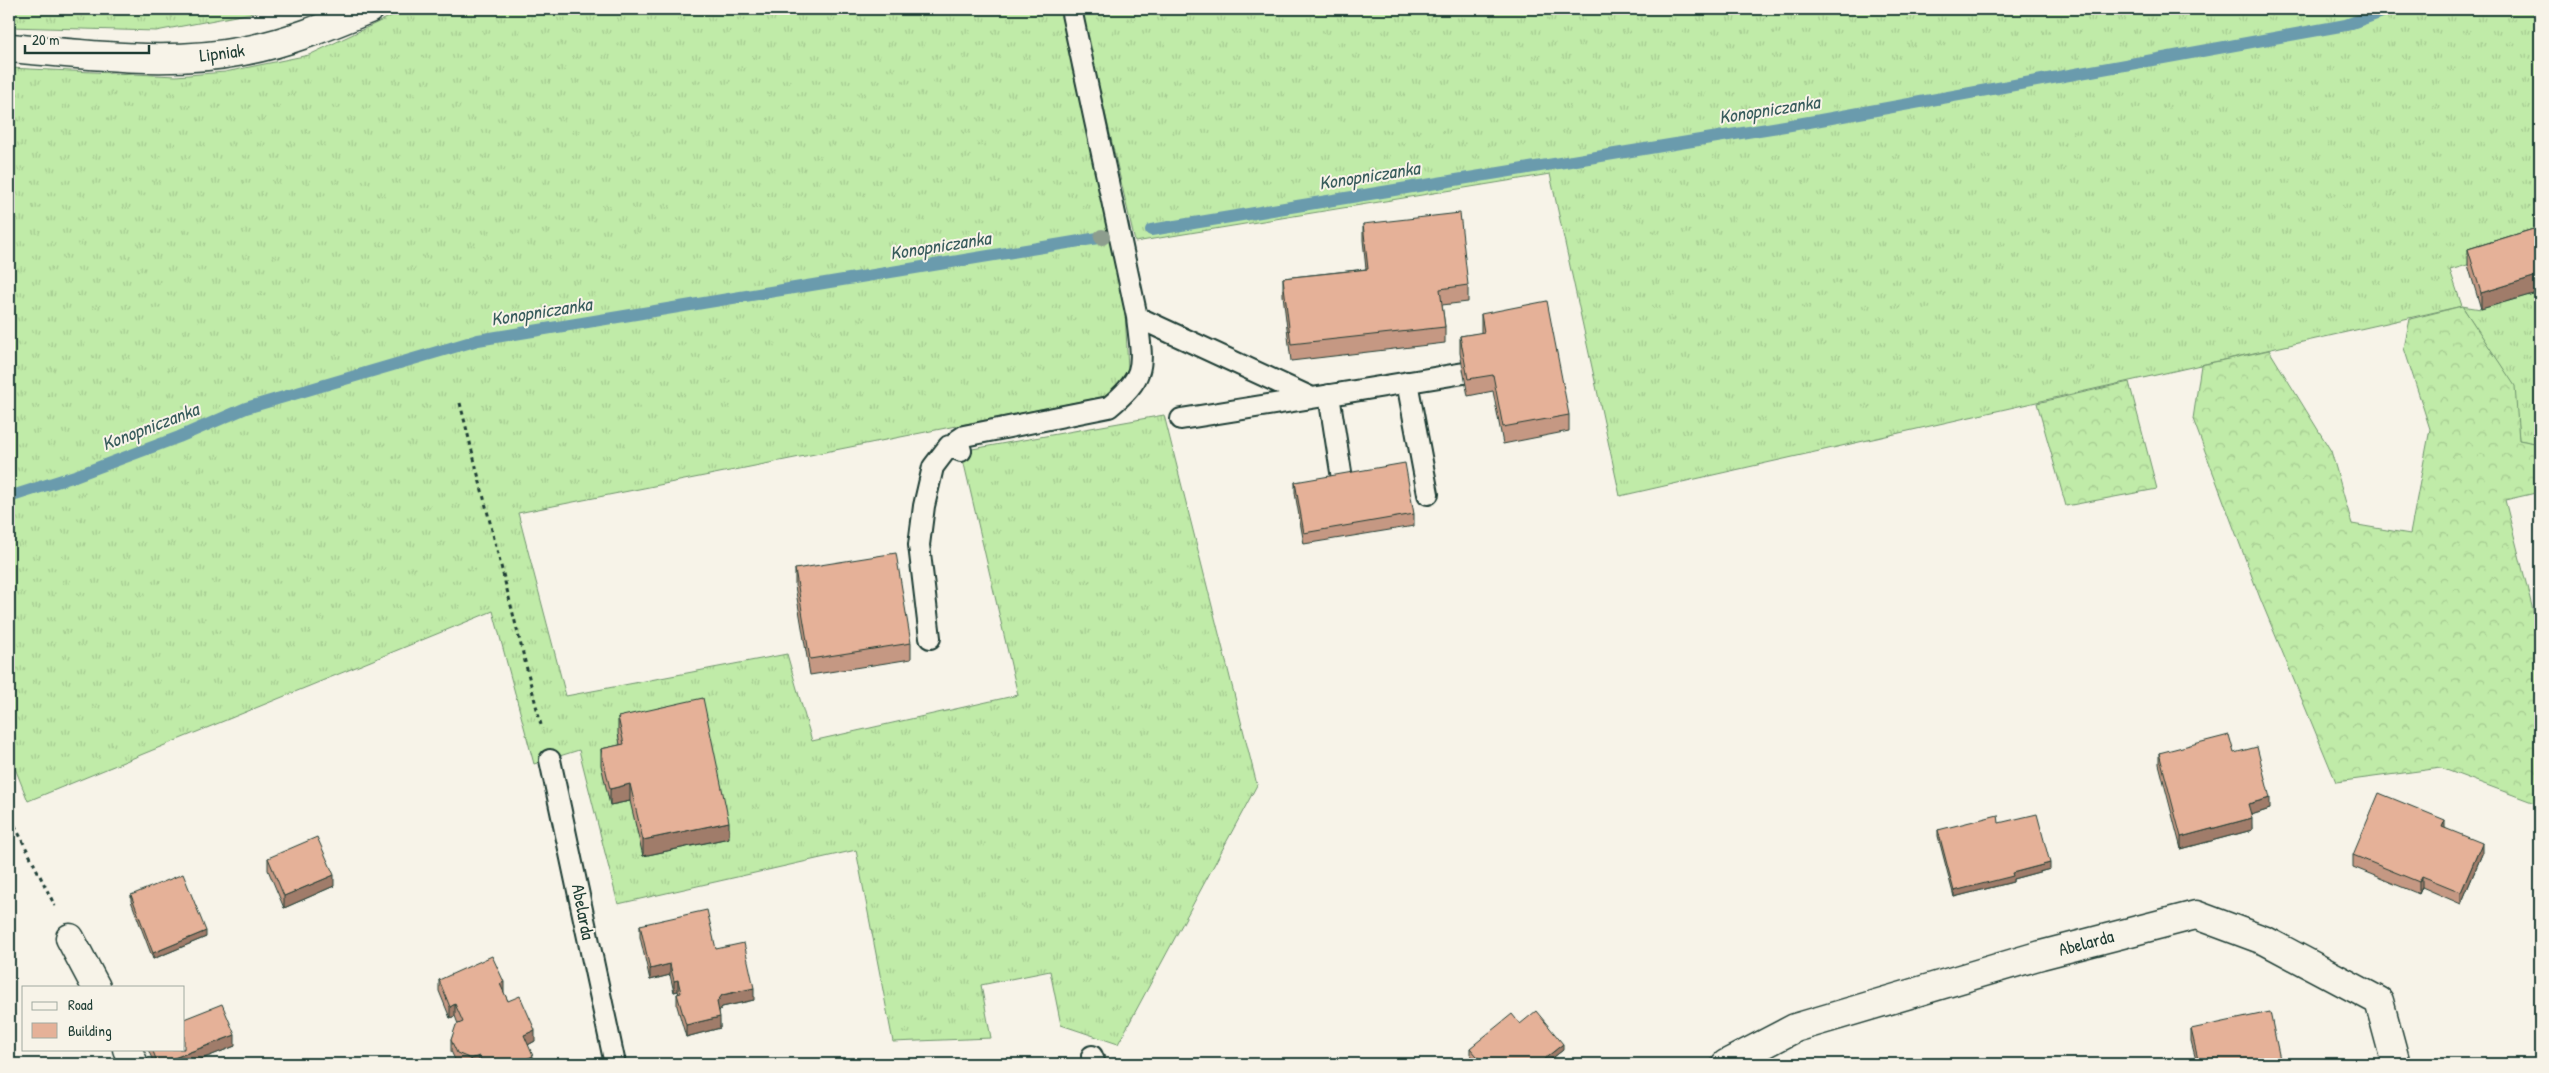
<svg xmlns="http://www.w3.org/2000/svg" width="2549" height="1073" viewBox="0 0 2549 1073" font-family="'Patrick Hand',sans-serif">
<defs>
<pattern id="grass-tufts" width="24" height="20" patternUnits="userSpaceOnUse" patternTransform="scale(1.25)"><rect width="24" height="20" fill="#c0eba8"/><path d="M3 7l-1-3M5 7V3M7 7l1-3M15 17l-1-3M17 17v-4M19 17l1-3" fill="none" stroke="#a5ca91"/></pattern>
<pattern id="forest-crowns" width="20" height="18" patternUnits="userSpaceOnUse" patternTransform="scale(1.25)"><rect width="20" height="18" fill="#c0eba8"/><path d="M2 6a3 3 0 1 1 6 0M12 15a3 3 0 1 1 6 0" fill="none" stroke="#a5ca91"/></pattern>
</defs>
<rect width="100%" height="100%" fill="#f7f3e8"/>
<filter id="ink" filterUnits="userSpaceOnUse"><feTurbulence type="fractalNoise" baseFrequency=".02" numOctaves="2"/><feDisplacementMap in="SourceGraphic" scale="10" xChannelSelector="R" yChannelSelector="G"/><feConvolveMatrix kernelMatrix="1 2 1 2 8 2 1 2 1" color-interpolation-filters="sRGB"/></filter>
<g filter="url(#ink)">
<path fill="url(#grass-tufts)" stroke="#70946e" d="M 9,9 L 273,9 L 156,31 L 9,27 Z
M 406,9 L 1060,9 L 1125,311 L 1128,369 L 1112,395 L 518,513 L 566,696 L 787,654 L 812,741 L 1018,695 L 961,451 L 1164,415 L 1257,785 L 1118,1044 L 1061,1025 L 1050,971 L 981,985 L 991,1038 L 893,1042 L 856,850 L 618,904 L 579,750 L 534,764 L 493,611 L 28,801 L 9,753 L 9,68 L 176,76 L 225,72 L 309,55 Z
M 1081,9 L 2540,9 L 2540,244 L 2450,270 L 2462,306 L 2481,309 L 2540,292 L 2540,444 L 2519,440 L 2514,386 L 2462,306 L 1620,496 L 1550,174 L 1135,242 Z"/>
<path fill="url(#forest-crowns)" stroke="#70946e" d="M 2462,306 L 2515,386 L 2519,440 L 2540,444 L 2540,492 L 2505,500 L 2540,638 L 2540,805 L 2441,768 L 2336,782 L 2260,598 L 2193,419 L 2201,365 L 2269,350 L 2331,451 L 2352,524 L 2410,534 L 2430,429 L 2404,348 L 2410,319 Z
M 2129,382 L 2157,489 L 2066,506 L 2037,403 Z"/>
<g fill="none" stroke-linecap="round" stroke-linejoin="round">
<path stroke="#6b9bad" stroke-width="12" d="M 1151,230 L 1815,121 L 2346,25 L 2390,9
M 9,497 L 75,476 L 179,437 L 246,408 L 478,340 L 1098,238"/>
<defs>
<path id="lane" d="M 1137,317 L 1312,398 L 1464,373
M 1407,382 L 1428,494
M 1329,395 L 1343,485
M 1181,419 L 1312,398
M 930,638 L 919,545 L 924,506 L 933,467 L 949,446 L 961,451 L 958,440 L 964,436 L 1109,407 C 1149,374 1142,364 1137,317 L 1071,9
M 550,760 L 615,1064
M 1092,1056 L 1095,1064"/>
<path id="street" d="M 9,48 C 86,54 166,66 243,51 C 287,43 328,26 369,9
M 70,938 L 96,987
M 127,1049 L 134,1064
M 1726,1064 L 1795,1028 L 2041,955 L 2196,915 L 2266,941 L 2379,1001 L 2396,1064"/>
</defs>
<use href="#lane" stroke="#1f3d34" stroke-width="24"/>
<use href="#street" stroke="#1f3d34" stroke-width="31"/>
<path stroke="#1f3d34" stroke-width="3" stroke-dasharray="4 4" stroke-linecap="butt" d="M 460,403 L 542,729
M 9,827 L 14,824 L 55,906"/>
<use href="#lane" stroke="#f7f3e8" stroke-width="20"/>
<use href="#street" stroke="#f7f3e8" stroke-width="28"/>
</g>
<circle fill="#8d9d8e" cx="1102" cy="237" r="8"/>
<path fill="#c59883" stroke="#1f3d34" d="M 1363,224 L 1468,285 L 1468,302 L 1442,305 L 1445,327 L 1445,343 L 1291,361 L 1283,295 L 1283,278 L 1366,269 L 1363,240 Z
M 2540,227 L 2481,309 L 2468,265 L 2468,249 Z
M 1481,314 L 1569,415 L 1569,431 L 1503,444 L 1493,391 L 1468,396 L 1460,353 L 1460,336 L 1481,333 Z
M 1295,482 L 1414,514 L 1414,526 L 1304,544 L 1295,493 Z
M 795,569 L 911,643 L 911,659 L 810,675 L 795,586 Z
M 618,717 L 729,838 L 643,856 L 630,801 L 610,805 L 601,765 L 601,749 L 620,745 L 618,733 Z
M 2159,753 L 2234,753 L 2270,809 L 2251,815 L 2252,830 L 2181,849 L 2159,764 Z
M 1999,823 L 2050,869 L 2013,879 L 2013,882 L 1954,897 L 1938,836 L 1938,830 Z
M 2445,828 L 2482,854 L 2461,904 L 2422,887 L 2419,894 L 2353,867 L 2353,855 Z
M 268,858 L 334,886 L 284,908 L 268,870 Z
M 131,895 L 206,937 L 153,959 L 131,901 Z
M 640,925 L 716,949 L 754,1000 L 722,1007 L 719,1011 L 720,1028 L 686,1037 L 677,1006 L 677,994 L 679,994 L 678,991 L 674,992 L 670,975 L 650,980 L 640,937 Z
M 439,980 L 504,993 L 508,1001 L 535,1041 L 528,1045 L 533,1064 L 457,1064 L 451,1051 L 451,1040 L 458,1024 L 455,1016 L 450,1018 L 439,991 Z
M 1520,1024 L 1563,1050 L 1545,1064 L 1479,1064 L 1470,1054 L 1470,1048 Z
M 2191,1029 L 2281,1064 L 2197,1064 L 2191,1041 Z
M 235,1046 L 189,1064 L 154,1064 L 148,1049 L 184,1049 Z"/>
<path fill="#a07c6a" stroke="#1f3d34" d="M 2540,275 L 2540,292 L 2481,309 L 2481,293 Z
M 630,784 L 630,801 L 610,805 L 610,789 Z
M 2270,798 L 2270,809 L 2248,816 L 2248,804 Z
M 2252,818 L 2252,830 L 2181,849 L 2181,837 Z
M 2445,820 L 2445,832 L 2442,827 Z
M 729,822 L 729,838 L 643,856 L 643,840 Z
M 2482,843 L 2482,854 L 2461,904 L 2461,892 Z
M 2050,863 L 2050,869 L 2013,879 L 2013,882 L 1954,897 L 1954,891 L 2012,873 Z
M 334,875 L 334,886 L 284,908 L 284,896 Z
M 2422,876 L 2422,887 L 2419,894 L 2419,882 Z
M 206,931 L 206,937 L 153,959 L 153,953 Z
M 670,964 L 670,975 L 650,980 L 650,969 Z
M 678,980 L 678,991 L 674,992 L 674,981 Z
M 504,982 L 504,994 L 500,984 Z
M 754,988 L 754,1000 L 722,1007 L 717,1014 L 717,1002 L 722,995 Z
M 455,1004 L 455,1016 L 450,1018 L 450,1007 Z
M 720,1017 L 720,1028 L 686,1037 L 686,1025 Z
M 535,1030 L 535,1041 L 524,1047 L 524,1035 Z
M 235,1035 L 235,1046 L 189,1064 L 159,1064 Z
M 1563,1044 L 1563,1050 L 1545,1064 L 1538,1064 Z
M 479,1056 L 479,1064 L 471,1064 L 471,1059 Z
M 533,1056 L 533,1064 L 514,1064 Z"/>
<path fill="#e5b198" stroke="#1f3d34" d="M 1460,213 L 1468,285 L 1440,289 L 1445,327 L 1291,344 L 1283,278 L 1368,269 L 1363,224 Z
M 2540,227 L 2540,275 L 2481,293 L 2468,249 Z
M 1547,301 L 1569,415 L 1503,427 L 1493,375 L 1468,379 L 1460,336 L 1484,332 L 1481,314 Z
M 1405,463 L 1414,514 L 1304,533 L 1295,482 Z
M 896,553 L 911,643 L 810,659 L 795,569 Z
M 703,698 L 729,822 L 643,840 L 630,784 L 610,789 L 601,749 L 624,744 L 618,717 Z
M 2229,735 L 2234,753 L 2257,747 L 2270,798 L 2248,804 L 2252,818 L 2181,837 L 2159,753 Z
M 2379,793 L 2445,820 L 2442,827 L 2482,843 L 2461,892 L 2422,876 L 2419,882 L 2353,855 Z
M 2037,814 L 2050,863 L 2012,873 L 2013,876 L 1954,891 L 1938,830 L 1998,815 L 1999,823 Z
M 317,837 L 334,875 L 284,896 L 268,858 Z
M 183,874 L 206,931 L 153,953 L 131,895 Z
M 707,910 L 716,949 L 744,943 L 754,988 L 722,995 L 717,1002 L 720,1017 L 686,1025 L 677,994 L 681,993 L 678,980 L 674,981 L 670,964 L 650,969 L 640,925 Z
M 492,956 L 504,982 L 500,984 L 508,1001 L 520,996 L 535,1030 L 524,1035 L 533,1056 L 514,1064 L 483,1064 L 479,1056 L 471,1059 L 457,1053 L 451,1040 L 456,1025 L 463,1022 L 455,1004 L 450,1007 L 439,980 Z
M 222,1004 L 235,1035 L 158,1064 L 152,1049 L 184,1049 L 184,1019 Z
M 1536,1011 L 1563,1044 L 1538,1064 L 1482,1064 L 1483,1063 L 1470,1048 L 1512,1014 L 1520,1024 Z
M 2270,1012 L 2281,1064 L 2199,1064 L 2191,1029 Z"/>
</g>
<g text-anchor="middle" stroke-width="4" stroke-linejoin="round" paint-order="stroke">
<g font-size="18" fill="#1f3d34" stroke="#f7f3e8">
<text transform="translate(222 53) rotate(-7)" y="6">Lipniak</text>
<text transform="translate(583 912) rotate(79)" y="6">Abelarda</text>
<text transform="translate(2086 943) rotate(-15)" y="6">Abelarda</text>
</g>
<g font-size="19" font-style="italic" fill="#385c5c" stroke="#f7f3e8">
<text transform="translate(1769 109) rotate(-9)" y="7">Konopniczanka</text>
<text transform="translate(1369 175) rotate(-9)" y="7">Konopniczanka</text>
<text transform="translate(940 245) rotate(-9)" y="7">Konopniczanka</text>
<text transform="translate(541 311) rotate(-9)" y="7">Konopniczanka</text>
<text transform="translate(150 426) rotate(-21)" y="7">Konopniczanka</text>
</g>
</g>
<rect width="2549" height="1073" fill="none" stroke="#f7f3e8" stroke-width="30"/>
<rect x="15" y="15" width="2519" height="1043" fill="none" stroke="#1f3d34" stroke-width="2" filter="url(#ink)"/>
<rect x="22" y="986" width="162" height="65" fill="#f7f3e8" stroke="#a1aaa0"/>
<rect x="32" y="1002" width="25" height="8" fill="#f7f3e8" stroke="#a1aaa0"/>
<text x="68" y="1010" font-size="15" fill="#1f3d34">Road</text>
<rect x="32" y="1023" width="25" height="15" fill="#e5b198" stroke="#a1aaa0"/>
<text x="68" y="1036" font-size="15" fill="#1f3d34">Building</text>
<path d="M25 45v8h124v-8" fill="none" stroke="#1f3d34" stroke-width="2.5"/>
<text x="32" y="45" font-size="15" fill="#1f3d34" stroke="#f7f3e8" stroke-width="4" paint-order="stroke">20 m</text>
</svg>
